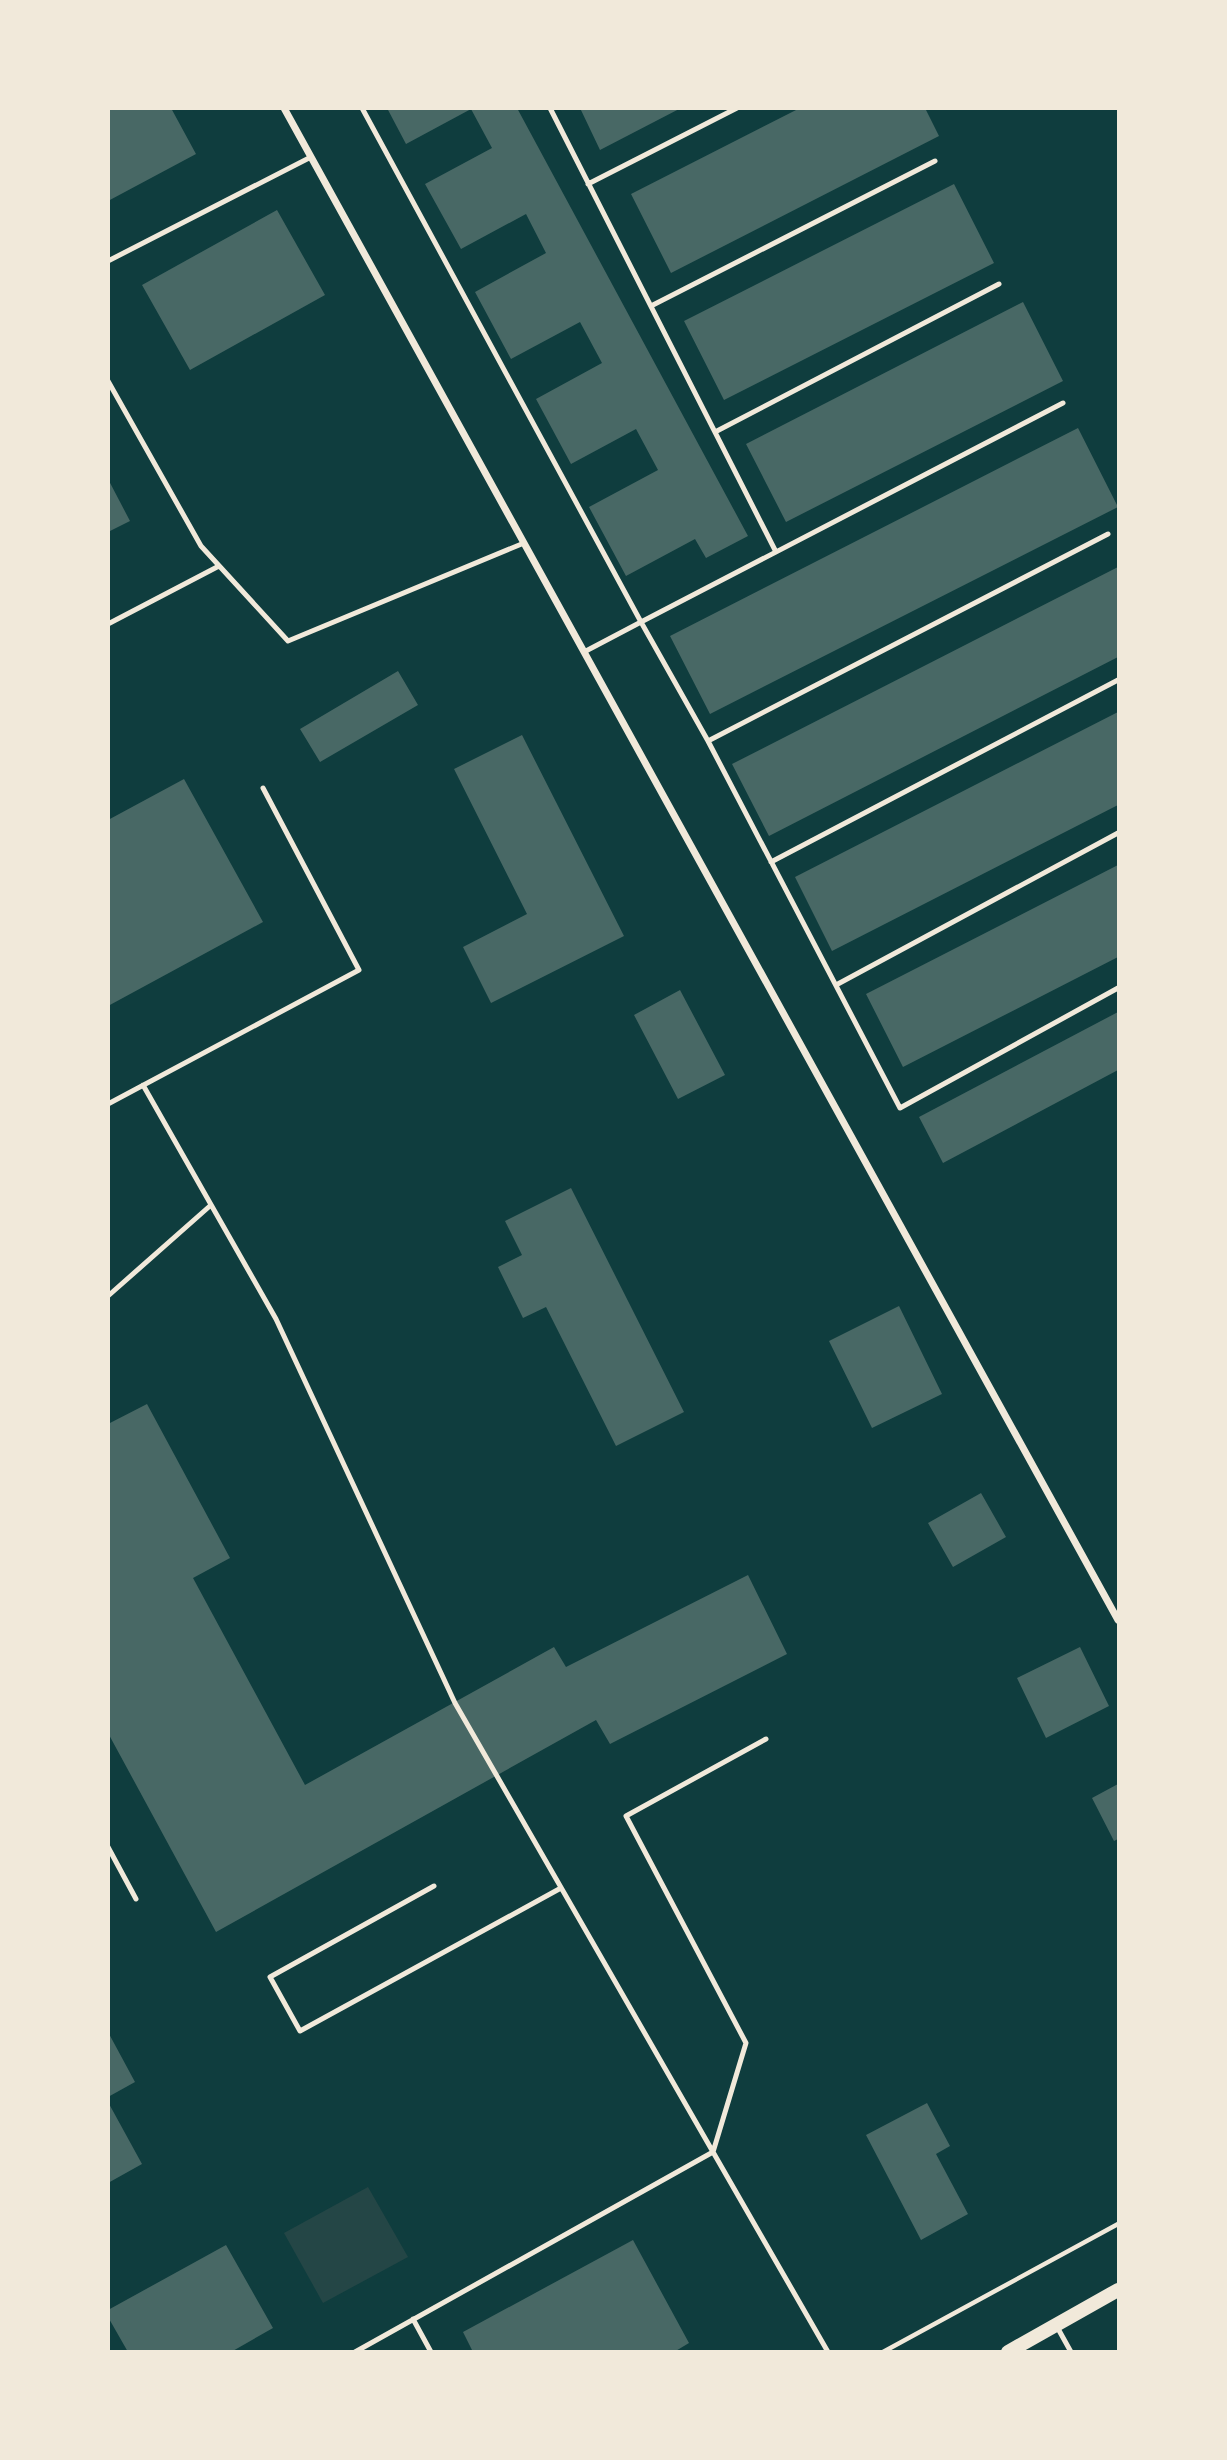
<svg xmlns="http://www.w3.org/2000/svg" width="1227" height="2460" viewBox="0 0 1227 2460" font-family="'Roboto Serif',serif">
<rect width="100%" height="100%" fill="#0f3d3e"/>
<path fill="#244646" d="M 368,2187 L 408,2257 L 323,2303 L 284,2233 Z"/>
<path fill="#486865" d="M 108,108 L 171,108 L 196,154 L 108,201 Z
M 387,108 L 517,108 L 748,536 L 706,558 L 695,539 L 626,576 L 589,507 L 658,470 L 636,429 L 571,464 L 536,399 L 602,363 L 580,322 L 511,359 L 475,292 L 546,253 L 526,214 L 461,249 L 425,184 L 492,148 L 471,109 L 406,144 Z
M 580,108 L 681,108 L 600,150 Z
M 800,108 L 925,108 L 939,136 L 671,273 L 631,194 Z
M 954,184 L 994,263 L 724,400 L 684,321 Z
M 277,210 L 325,295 L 190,370 L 142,285 Z
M 1023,302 L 1063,381 L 786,522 L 746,444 Z
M 1078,428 L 1118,507 L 710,714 L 670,636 Z
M 108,479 L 130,521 L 108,532 Z
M 1118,567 L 1118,657 L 769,836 L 732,764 Z
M 398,671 L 418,705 L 320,762 L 300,729 Z
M 1118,712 L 1118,805 L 832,951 L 795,877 Z
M 522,735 L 624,936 L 491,1003 L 463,947 L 527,914 L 454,769 Z
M 184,779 L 263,922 L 108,1006 L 108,820 Z
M 1118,865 L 1118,957 L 903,1067 L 866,994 Z
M 680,990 L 725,1075 L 678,1099 L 634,1015 Z
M 1118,1012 L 1118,1070 L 943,1163 L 919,1117 Z
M 571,1188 L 684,1412 L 616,1446 L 546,1307 L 523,1318 L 498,1267 L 522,1255 L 505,1221 Z
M 899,1306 L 942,1394 L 872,1428 L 829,1341 Z
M 147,1404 L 230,1558 L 193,1578 L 305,1785 L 554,1647 L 566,1667 L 748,1575 L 787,1654 L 610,1744 L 596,1720 L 216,1932 L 108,1733 L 108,1424 Z
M 981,1493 L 1006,1537 L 953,1567 L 928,1523 Z
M 1080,1647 L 1109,1706 L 1046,1738 L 1017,1678 Z
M 1118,1784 L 1118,1839 L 1114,1841 L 1092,1798 Z
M 108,2032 L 135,2082 L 108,2097 Z
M 108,2102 L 142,2164 L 108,2183 Z
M 927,2103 L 950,2146 L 936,2154 L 968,2214 L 921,2240 L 866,2135 Z
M 633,2240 L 689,2343 L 674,2352 L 473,2352 L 463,2332 Z
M 226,2245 L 273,2328 L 231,2352 L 128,2352 L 108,2317 L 108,2310 Z"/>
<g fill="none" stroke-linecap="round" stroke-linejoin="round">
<path stroke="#f1e9da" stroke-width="4.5" d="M 883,2352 L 1118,2224"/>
<path stroke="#f1e9da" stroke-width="5" d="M 362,108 L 641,622 L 1063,403
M 550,108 L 776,552
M 588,184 L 737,108
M 108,261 L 311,157
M 651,306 L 935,161
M 108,381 L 201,546 L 288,641 L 524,543
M 715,432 L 999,284
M 108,624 L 219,566
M 584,652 L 641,622 L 708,741 L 900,1108 L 1118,988
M 708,741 L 1108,534
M 771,862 L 1118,680
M 836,985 L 1118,833
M 143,1085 L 276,1319 L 455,1703 L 828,2352
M 108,1104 L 359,970 L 263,788
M 108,1296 L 211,1205
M 108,1847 L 136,1899
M 434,1886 L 270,1977 L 300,2031 L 561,1888
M 413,2319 L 431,2352
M 1056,2325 L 1071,2352
M 355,2352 L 713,2152 L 746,2043 L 626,1816 L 766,1739"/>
<path stroke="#f1e9da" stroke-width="7" d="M 284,108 L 1118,1620"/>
<path stroke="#f1e9da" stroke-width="14" d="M 1008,2352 L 1118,2290"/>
</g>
<rect width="1227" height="2460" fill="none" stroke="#f1e9da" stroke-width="220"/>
</svg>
